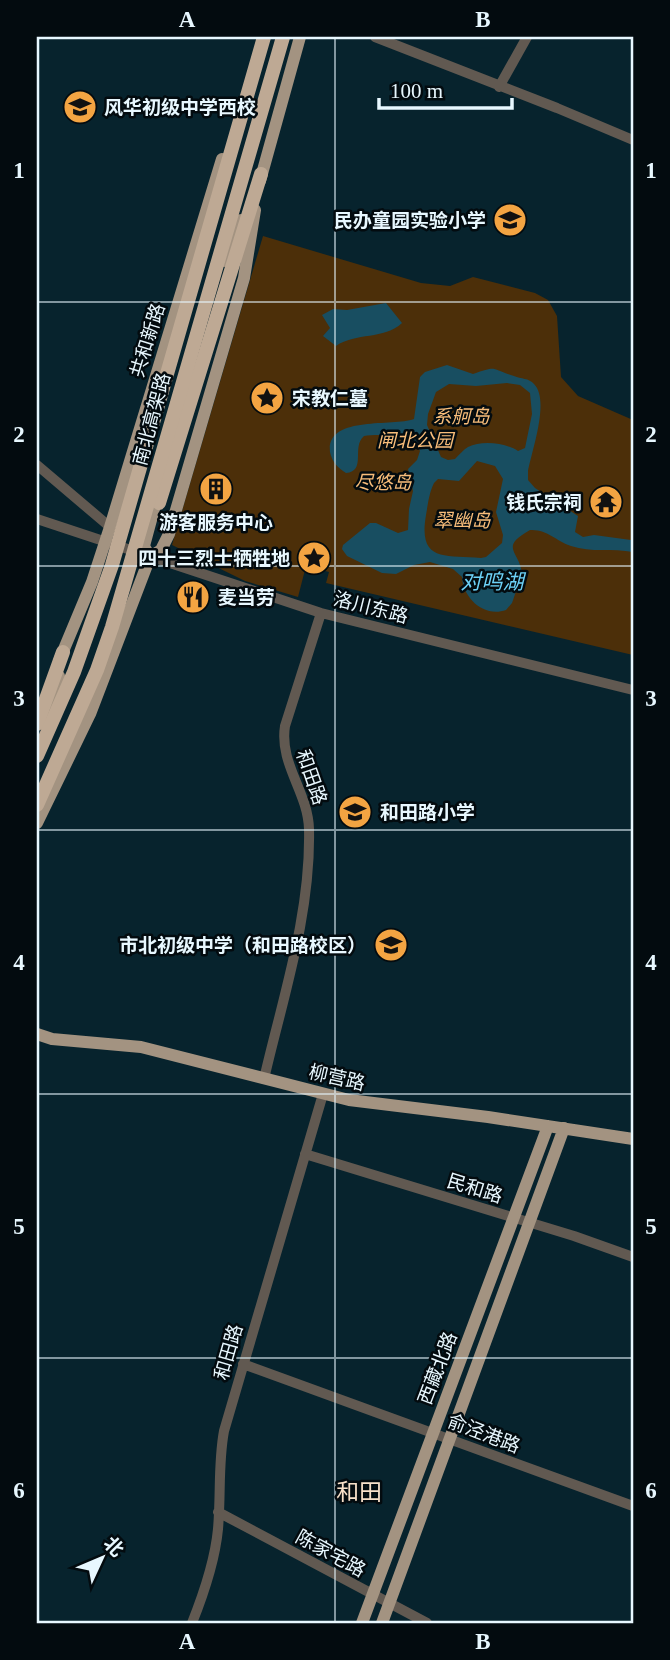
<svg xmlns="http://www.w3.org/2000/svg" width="670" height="1660" viewBox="0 0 670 1660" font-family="'Times New Roman','Noto Sans SC',serif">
<rect width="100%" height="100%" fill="#07232d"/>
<path fill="#4c2f09" d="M 263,236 L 421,283 L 450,286 L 473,277 L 535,293 L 548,300 L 557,316 L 561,377 L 578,396 L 633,420 L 633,655 L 326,583 L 329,572 L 306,566 L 298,597 L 245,581 L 172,545 Z"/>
<path fill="#184e61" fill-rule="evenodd" d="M 386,303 L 402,323 C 384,340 356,332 336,346 L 323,336 L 330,328 L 322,315 L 333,309 L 347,310 Z
M 447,365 L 473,374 C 499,365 490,369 514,376 C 521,379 529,378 534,384 C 550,400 532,450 528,471 L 528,480 L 535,488 L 578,516 L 575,532 L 583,537 L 594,535 L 631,540 L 631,521 L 633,513 L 633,552 C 613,548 591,553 571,546 C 556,541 547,529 530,530 C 498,548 520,551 522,574 L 512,603 L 506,610 C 484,618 463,598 462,577 L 453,569 L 430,562 L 414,565 L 396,574 L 382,573 L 347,556 L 342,549 L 343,545 L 370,523 L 376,523 L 398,533 L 408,530 L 409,509 L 413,491 L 408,469 L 417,460 L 420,451 C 413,434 380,434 364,436 C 351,447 367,471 346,473 C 338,468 332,462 330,452 C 326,415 392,427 414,419 L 420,377 L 425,372 ZM 507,383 L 520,385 L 530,393 L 532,414 L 525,448 L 518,451 C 506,443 482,440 468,447 C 463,450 459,455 455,459 L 448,460 L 441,457 L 427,425 L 428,414 L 436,392 L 449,384 L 476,386 ZM 477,461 L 495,466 L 503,479 L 496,512 L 503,535 L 502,543 L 486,557 L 481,558 C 444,555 418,562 426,515 C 428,504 429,493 434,483 L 438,479 L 459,481 Z"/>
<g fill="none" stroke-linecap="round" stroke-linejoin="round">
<path stroke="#615951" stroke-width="10" d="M 375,37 L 557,108 L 633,140
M 499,87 L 527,37
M 37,465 L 110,527
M 37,519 L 321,613 L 633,690
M 264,1079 C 283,997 311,914 309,829 C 308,792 279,764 285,726 L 321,613
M 305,1154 L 574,1236 L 633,1257
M 243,1364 L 633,1506
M 218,1512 L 427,1623
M 192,1623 C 204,1593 215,1561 218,1529 C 221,1495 218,1463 224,1431 L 323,1094"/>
<path stroke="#a39381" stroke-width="12" d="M 260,181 L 300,37
M 224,261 L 241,220
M 150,557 L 144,546 L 158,494
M 59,661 L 92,582 L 110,527 L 222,159
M 44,722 L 55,696 L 59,676
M 37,823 L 90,714 L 150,557 L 161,550 L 169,534 L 244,278 L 255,210
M 37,1034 L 52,1039 L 141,1047 L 349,1100 L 488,1117 L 633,1139
M 362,1623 L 548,1126
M 382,1623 L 564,1128"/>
<path stroke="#bea994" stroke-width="14" d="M 159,503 L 261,174
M 37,724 L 63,652"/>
<path stroke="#bea994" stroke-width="14" d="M 37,756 L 74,672 L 112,565 L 264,37
M 37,805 L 97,670 L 112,627 L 283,37"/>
</g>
<path fill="none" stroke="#e8f8ff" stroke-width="2" stroke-opacity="0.55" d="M 335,37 L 335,1623M 37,302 L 633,302M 37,566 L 633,566M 37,830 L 633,830M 37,1094 L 633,1094M 37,1358 L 633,1358"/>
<defs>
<symbol id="school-disc" viewBox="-11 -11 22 22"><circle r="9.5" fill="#f3a442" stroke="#030b0f"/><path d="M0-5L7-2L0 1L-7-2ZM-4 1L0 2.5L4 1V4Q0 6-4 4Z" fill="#111"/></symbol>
<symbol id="sight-disc" viewBox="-11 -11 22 22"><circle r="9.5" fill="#f3a442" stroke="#030b0f"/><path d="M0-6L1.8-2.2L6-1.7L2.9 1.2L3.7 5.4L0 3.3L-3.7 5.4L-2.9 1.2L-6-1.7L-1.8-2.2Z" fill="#111"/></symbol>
<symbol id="building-disc" viewBox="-11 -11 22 22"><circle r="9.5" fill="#f3a442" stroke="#030b0f"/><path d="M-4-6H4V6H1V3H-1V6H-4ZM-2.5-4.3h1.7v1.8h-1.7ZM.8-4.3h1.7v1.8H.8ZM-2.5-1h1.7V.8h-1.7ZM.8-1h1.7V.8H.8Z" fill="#111"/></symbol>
<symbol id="temple-disc" viewBox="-11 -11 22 22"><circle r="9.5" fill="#f3a442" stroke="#030b0f"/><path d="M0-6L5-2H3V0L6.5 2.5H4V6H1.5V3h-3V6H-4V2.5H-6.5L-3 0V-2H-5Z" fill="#111"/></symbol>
<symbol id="restaurant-disc" viewBox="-11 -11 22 22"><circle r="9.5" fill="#f3a442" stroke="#030b0f"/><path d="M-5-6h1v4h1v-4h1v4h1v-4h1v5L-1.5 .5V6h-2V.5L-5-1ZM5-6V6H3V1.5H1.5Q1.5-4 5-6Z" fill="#111"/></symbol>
</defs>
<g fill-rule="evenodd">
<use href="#school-disc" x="61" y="88" width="38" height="38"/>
<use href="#school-disc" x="491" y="201" width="38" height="38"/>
<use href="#sight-disc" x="248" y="379" width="38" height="38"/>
<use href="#building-disc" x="197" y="470" width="38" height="38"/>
<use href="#temple-disc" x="587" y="483" width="38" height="38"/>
<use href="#sight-disc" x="295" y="539" width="38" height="38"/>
<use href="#restaurant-disc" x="174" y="578" width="38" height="38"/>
<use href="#school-disc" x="336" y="793" width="38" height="38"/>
<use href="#school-disc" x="372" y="926" width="38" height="38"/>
</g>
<g text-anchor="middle" stroke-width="5" stroke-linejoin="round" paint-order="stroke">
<g font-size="19" font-weight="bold" fill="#e8f8ff" stroke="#030b0f" text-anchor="start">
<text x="104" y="114">风华初级中学西校</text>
<text x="486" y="227" text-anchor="end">民办童园实验小学</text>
<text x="292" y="405">宋教仁墓</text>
<text x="582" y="509" text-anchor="end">钱氏宗祠</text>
<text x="216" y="529" text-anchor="middle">游客服务中心</text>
<text x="290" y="565" text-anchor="end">四十三烈士牺牲地</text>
<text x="218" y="604">麦当劳</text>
<text x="380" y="819">和田路小学</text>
<text x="366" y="952" text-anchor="end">市北初级中学（和田路校区）</text>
</g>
<g font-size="19" fill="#e8f8ff" stroke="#030b0f">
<text transform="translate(147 340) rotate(-73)" y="7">共和新路</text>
<text transform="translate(151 419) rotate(-75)" y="7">南北高架路</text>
<text transform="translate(371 607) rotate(14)" y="7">洛川东路</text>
<text transform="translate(312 777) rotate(71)" y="7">和田路</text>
<text transform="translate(337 1077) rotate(13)" y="7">柳营路</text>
<text transform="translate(475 1188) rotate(17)" y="7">民和路</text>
<text transform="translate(228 1352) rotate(-74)" y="7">和田路</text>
<text transform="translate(437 1368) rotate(-69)" y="7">西藏北路</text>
<text transform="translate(484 1433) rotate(21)" y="7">俞泾港路</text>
<text transform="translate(331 1553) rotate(29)" y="7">陈家宅路</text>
</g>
<g font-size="19" font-style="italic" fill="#f8bd7a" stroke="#030b0f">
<text x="461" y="423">系舸岛</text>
<text x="415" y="447">闸北公园</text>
<text x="383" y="489">尽悠岛</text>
<text x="462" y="527">翠幽岛</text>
</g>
<g font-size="21" font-style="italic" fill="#6dd2f8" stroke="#030b0f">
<text x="492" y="589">对鸣湖</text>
</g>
<g font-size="23" fill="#f7e0c9" stroke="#030b0f">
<text x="359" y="1500">和田</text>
</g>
</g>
<rect width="670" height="1660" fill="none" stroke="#030b0f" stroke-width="77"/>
<g transform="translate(102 1558) rotate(46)" stroke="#030b0f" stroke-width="5" paint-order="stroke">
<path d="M0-5L12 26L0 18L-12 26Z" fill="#e8f8ff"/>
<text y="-10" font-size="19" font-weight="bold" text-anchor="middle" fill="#e8f8ff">北</text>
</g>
<path d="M379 98v10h133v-10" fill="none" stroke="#e8f8ff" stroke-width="3.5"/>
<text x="390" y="98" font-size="21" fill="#e8f8ff" stroke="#030b0f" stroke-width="5" paint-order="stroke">100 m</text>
<rect x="38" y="38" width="594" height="1584" fill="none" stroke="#e8f8ff" stroke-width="2.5"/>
<g font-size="23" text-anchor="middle" font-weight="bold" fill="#e8f8ff">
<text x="187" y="27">A</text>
<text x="483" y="27">B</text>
<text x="19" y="178">1</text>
<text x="651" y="178">1</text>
<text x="19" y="442">2</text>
<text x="651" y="442">2</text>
<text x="19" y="706">3</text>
<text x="651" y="706">3</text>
<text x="19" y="970">4</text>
<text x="651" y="970">4</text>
<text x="19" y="1234">5</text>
<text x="651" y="1234">5</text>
<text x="19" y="1498">6</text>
<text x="651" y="1498">6</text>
<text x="187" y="1649">A</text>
<text x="483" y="1649">B</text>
</g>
</svg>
